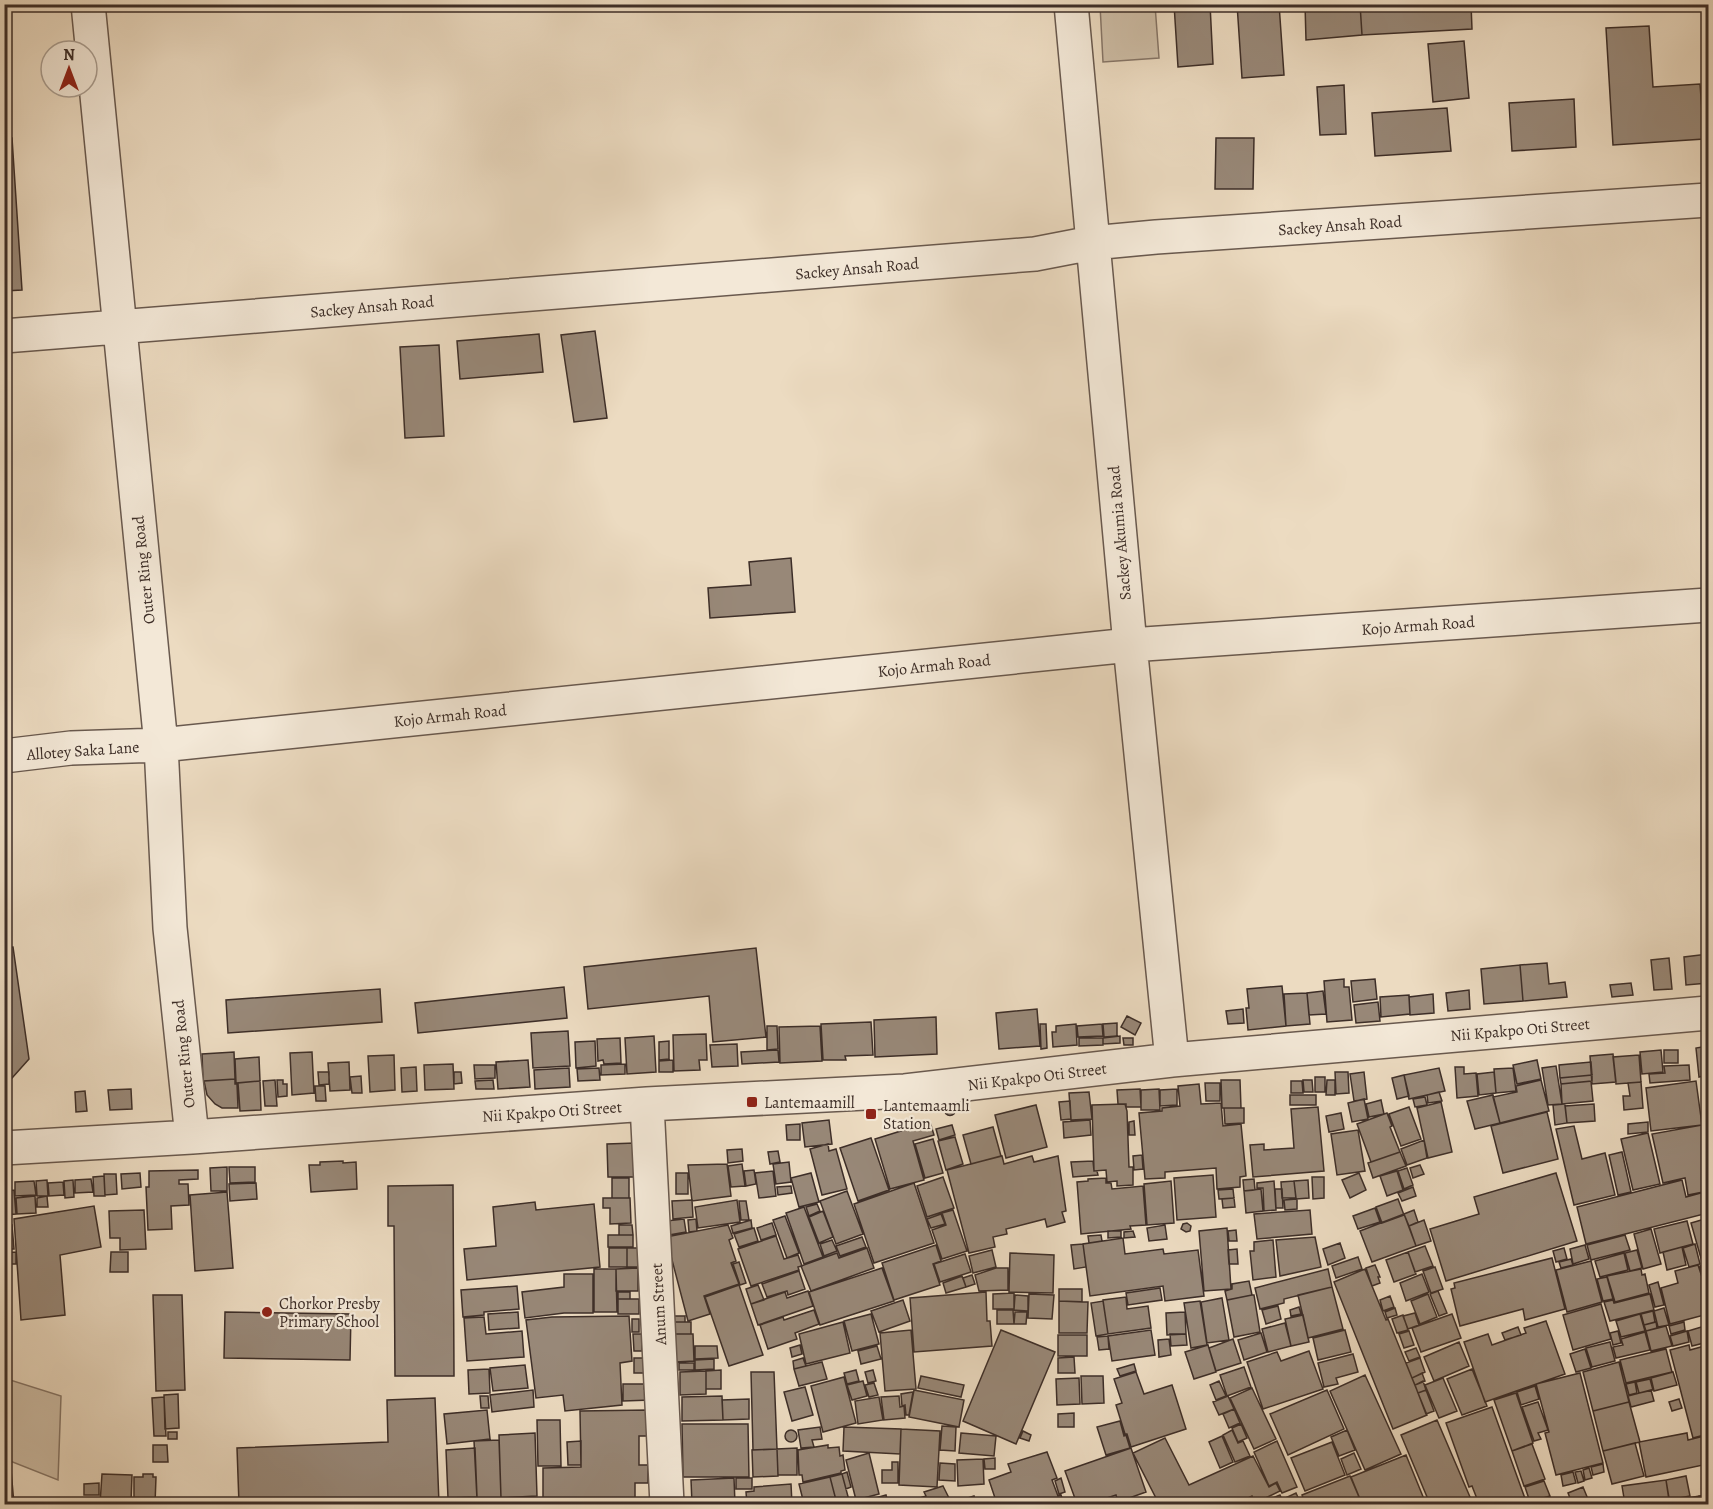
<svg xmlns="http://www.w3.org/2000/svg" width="1713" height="1509" viewBox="0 0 1713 1509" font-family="Alegreya,serif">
<rect width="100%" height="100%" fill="#ecdbc1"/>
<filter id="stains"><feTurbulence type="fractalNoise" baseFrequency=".00333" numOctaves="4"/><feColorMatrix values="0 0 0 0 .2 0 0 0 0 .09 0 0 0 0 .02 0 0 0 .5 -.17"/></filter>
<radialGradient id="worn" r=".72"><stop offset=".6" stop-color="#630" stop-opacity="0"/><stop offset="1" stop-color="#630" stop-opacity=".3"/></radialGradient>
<path fill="#cebea7" stroke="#867668" stroke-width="1.5" d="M 1100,5 L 1155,5 L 1159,58 L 1103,62 Z
M 7,1311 L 10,1380 L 61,1396 L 58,1480 L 5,1459 L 4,1312 Z"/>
<path fill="#988878" stroke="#3d2e28" stroke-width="1.5" d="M 1174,4 L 1210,4 L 1213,64 L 1178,67 Z
M 1237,4 L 1279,4 L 1284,75 L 1242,78 Z
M 1305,4 L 1360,4 L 1362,35 L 1306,40 Z
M 1360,4 L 1471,4 L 1472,29 L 1362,35 Z
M 1649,26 L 1653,87 L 1700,84 L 1704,139 L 1613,145 L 1606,28 Z
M 1464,41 L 1469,98 L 1433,102 L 1428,44 Z
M 1344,85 L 1346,134 L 1320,135 L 1317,87 Z
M 1574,99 L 1576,147 L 1512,151 L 1509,103 Z
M 1447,108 L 1451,151 L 1375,156 L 1372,113 Z
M 12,138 L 22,290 L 4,291 L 4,139 Z
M 1216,138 L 1254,138 L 1253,189 L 1215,189 Z
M 595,331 L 607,418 L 574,422 L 561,335 Z
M 539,334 L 543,372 L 460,379 L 457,341 Z
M 439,345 L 444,436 L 405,438 L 400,347 Z
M 791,558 L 795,612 L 710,618 L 708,588 L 751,585 L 749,562 Z
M 13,947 L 29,1059 L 4,1087 L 4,948 Z
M 756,948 L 766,1037 L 713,1042 L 709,996 L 588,1009 L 584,967 Z
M 1708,954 L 1708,983 L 1686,985 L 1684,957 Z
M 1669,958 L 1672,989 L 1654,990 L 1651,960 Z
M 1547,963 L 1549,984 L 1565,982 L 1567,997 L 1523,1001 L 1520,965 Z
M 1520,965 L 1523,1001 L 1484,1004 L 1481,969 Z
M 1344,979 L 1344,987 L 1349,987 L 1352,1020 L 1327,1022 L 1324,981 Z
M 1375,979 L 1377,999 L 1353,1002 L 1351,981 Z
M 1631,983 L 1633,995 L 1612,997 L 1610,985 Z
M 1282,986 L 1286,1026 L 1248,1030 L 1246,1008 L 1249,1008 L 1247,989 Z
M 564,987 L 567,1018 L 418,1033 L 415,1003 Z
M 380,989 L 382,1022 L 228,1033 L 226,1000 Z
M 1469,990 L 1470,1009 L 1448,1011 L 1446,993 Z
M 1323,991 L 1326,1014 L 1309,1015 L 1307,993 Z
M 1307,993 L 1310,1024 L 1286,1026 L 1284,994 Z
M 1433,994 L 1434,1013 L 1410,1015 L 1409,997 Z
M 1409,995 L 1410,1014 L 1381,1017 L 1380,997 Z
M 1378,1002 L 1380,1021 L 1356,1023 L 1354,1005 Z
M 1037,1009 L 1040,1046 L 999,1049 L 996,1013 Z
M 1243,1009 L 1244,1023 L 1228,1024 L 1226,1011 Z
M 1127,1016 L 1141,1023 L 1135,1035 L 1121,1027 Z
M 936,1017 L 937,1054 L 875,1057 L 874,1020 Z
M 871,1022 L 873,1055 L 845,1056 L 846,1060 L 823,1060 L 821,1024 Z
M 1117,1023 L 1117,1036 L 1104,1037 L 1103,1024 Z
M 1040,1024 L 1046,1024 L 1047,1048 L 1041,1049 Z
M 1076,1024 L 1077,1045 L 1053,1047 L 1052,1032 L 1056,1032 L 1056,1026 Z
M 1102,1024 L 1103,1036 L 1078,1037 L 1077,1026 Z
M 767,1026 L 777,1026 L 778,1049 L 767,1050 Z
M 820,1026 L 822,1061 L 780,1063 L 779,1027 Z
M 568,1031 L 570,1066 L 533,1068 L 531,1033 Z
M 706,1034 L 707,1060 L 699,1060 L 700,1070 L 674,1071 L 673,1035 Z
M 654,1036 L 656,1072 L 627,1074 L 625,1038 Z
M 1120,1036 L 1120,1043 L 1103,1044 L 1103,1038 Z
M 620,1038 L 621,1063 L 604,1064 L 603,1060 L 598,1061 L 597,1039 Z
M 1079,1038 L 1103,1038 L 1103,1045 L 1079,1046 Z
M 1123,1038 L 1133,1038 L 1133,1045 L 1124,1045 Z
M 595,1041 L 596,1066 L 576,1068 L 575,1042 Z
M 669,1041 L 669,1059 L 659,1060 L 659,1042 Z
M 737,1044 L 738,1066 L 712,1067 L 710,1045 Z
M 1708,1046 L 1708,1075 L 1699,1077 L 1696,1048 Z
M 778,1050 L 779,1062 L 742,1064 L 741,1052 Z
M 1661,1050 L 1663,1072 L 1642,1074 L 1640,1052 Z
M 1664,1050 L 1678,1050 L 1678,1063 L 1664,1063 Z
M 234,1052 L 235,1079 L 203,1081 L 202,1054 Z
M 312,1052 L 314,1093 L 292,1095 L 290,1053 Z
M 1613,1054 L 1616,1082 L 1592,1084 L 1590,1056 Z
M 394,1055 L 395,1090 L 370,1092 L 368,1056 Z
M 1639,1055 L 1641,1082 L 1616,1084 L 1613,1057 Z
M 259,1057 L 260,1081 L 236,1083 L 235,1059 Z
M 528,1060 L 530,1087 L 498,1089 L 496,1062 Z
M 673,1060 L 673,1072 L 659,1072 L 659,1061 Z
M 1537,1060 L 1541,1079 L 1517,1084 L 1513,1065 Z
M 349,1062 L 350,1090 L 330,1091 L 328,1063 Z
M 1591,1062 L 1592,1075 L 1560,1078 L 1559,1065 Z
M 453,1064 L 454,1089 L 425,1090 L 424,1065 Z
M 625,1064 L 625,1074 L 601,1075 L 601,1065 Z
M 474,1065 L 495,1065 L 495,1078 L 475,1079 Z
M 1689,1065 L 1690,1080 L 1650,1083 L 1649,1074 L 1665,1073 L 1664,1066 Z
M 1556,1066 L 1562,1104 L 1548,1105 L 1542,1068 Z
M 416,1067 L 417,1091 L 402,1092 L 401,1068 Z
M 1455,1067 L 1464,1067 L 1464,1074 L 1476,1073 L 1478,1096 L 1457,1098 Z
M 569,1068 L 570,1087 L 535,1089 L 534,1070 Z
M 599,1068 L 600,1080 L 578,1081 L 577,1069 Z
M 1439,1068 L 1445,1091 L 1409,1099 L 1404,1075 Z
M 1513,1068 L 1516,1091 L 1496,1093 L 1494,1069 Z
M 318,1072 L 329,1072 L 329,1084 L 319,1085 Z
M 454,1072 L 461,1072 L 462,1083 L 454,1084 Z
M 1335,1072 L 1348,1072 L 1349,1093 L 1336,1094 Z
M 1364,1072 L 1367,1099 L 1354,1101 L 1350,1074 Z
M 1494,1072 L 1496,1093 L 1479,1095 L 1477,1074 Z
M 1404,1075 L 1409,1096 L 1397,1099 L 1392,1078 Z
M 1592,1075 L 1592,1081 L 1561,1084 L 1560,1078 Z
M 361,1076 L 362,1093 L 352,1093 L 350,1077 Z
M 1315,1077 L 1325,1077 L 1325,1092 L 1315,1092 Z
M 235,1079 L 235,1084 L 237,1084 L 238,1108 L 222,1108 L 215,1104 L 207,1095 L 204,1081 Z
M 275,1080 L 277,1106 L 265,1106 L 263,1081 Z
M 277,1080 L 283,1080 L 283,1084 L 287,1084 L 287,1096 L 278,1097 Z
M 493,1080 L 494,1089 L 476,1089 L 475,1081 Z
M 1221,1080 L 1240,1080 L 1241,1108 L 1222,1108 Z
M 1303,1080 L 1312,1080 L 1313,1092 L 1304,1092 Z
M 1327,1080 L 1335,1080 L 1335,1095 L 1326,1095 Z
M 1541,1080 L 1549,1111 L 1500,1123 L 1493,1097 L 1517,1092 L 1516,1086 Z
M 1708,1080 L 1708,1106 L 1706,1107 L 1702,1081 Z
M 260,1081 L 261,1110 L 240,1111 L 238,1083 Z
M 1291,1081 L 1302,1081 L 1303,1093 L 1291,1093 Z
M 1591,1081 L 1593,1101 L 1562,1104 L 1561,1084 Z
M 1696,1081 L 1702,1125 L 1651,1131 L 1646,1088 Z
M 1641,1082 L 1643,1108 L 1624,1110 L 1623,1096 L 1630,1096 L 1628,1083 Z
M 1205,1083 L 1220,1083 L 1220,1101 L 1206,1101 Z
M 1199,1084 L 1201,1104 L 1221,1103 L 1223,1126 L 1241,1124 L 1246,1176 L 1240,1177 L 1240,1187 L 1217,1189 L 1216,1168 L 1165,1172 L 1165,1178 L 1145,1179 L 1139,1113 L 1162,1111 L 1162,1108 L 1180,1106 L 1178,1086 Z
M 315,1086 L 325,1086 L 326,1101 L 316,1101 Z
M 131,1089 L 132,1109 L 110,1110 L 108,1090 Z
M 1140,1089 L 1141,1107 L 1126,1107 L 1126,1104 L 1118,1104 L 1117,1090 Z
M 1159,1089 L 1160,1110 L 1141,1110 L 1141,1090 Z
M 1177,1089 L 1177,1105 L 1160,1106 L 1160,1090 Z
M 85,1091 L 87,1111 L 76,1112 L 75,1092 Z
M 1089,1092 L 1092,1119 L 1071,1120 L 1069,1093 Z
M 1439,1092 L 1442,1101 L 1428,1103 L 1427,1095 Z
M 1290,1095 L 1316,1095 L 1316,1105 L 1290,1105 Z
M 1493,1095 L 1500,1123 L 1475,1129 L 1467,1101 Z
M 4,1096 L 10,1096 L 11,1115 L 4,1115 Z
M 1425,1097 L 1427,1105 L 1415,1107 L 1413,1099 Z
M 1364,1099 L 1368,1119 L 1352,1122 L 1348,1103 Z
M 1381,1100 L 1384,1114 L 1369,1117 L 1366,1104 Z
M 1070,1101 L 1071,1119 L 1061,1120 L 1059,1102 Z
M 1441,1102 L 1452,1152 L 1428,1158 L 1417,1108 Z
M 1125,1104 L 1127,1111 L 1129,1167 L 1133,1167 L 1133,1185 L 1117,1186 L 1117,1181 L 1107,1182 L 1106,1170 L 1094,1171 L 1092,1105 Z
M 1565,1104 L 1567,1123 L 1555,1125 L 1553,1105 Z
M 1594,1104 L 1595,1121 L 1567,1123 L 1565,1106 Z
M944.5 1110a5.5 5.5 0 1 1 11 0a5.5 5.5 0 1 1-11 0Z
M 1036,1105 L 1047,1147 L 1006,1158 L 995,1115 Z
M 1318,1107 L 1324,1171 L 1253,1177 L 1250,1145 L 1264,1144 L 1264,1150 L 1294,1148 L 1291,1109 Z
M 1409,1107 L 1421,1139 L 1401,1146 L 1389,1114 Z
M 1224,1108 L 1244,1108 L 1244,1123 L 1225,1124 Z
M 1547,1112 L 1558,1159 L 1503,1173 L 1491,1126 Z
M 1341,1113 L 1344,1129 L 1329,1132 L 1326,1116 Z
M 1387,1113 L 1392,1126 L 1390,1127 L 1400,1152 L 1371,1162 L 1357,1124 Z
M 829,1120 L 832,1144 L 805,1147 L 802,1123 Z
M 1090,1120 L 1091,1135 L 1064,1138 L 1063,1122 Z
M 1134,1121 L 1135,1135 L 1129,1135 L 1129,1122 Z
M 930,1122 L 934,1135 L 913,1141 L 924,1180 L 890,1189 L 875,1139 Z
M 1648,1122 L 1648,1132 L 1628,1134 L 1628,1124 Z
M 800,1124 L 800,1140 L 787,1140 L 786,1125 Z
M 952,1125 L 955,1135 L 939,1140 L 936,1129 Z
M 1702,1125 L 1708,1158 L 1708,1191 L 1688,1195 L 1685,1178 L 1663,1183 L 1652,1134 Z
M 1574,1126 L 1582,1159 L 1605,1153 L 1615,1195 L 1574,1205 L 1556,1129 Z
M 993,1127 L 1001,1156 L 971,1164 L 963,1135 Z
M 1358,1130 L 1365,1171 L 1337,1175 L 1331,1134 Z
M 1648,1133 L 1660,1184 L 1633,1190 L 1621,1139 Z
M 955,1137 L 963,1164 L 946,1170 L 938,1141 Z
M 871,1138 L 889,1190 L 858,1201 L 840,1148 Z
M 933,1139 L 943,1173 L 925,1178 L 915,1144 Z
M 1424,1140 L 1427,1158 L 1407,1165 L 1401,1149 Z
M 635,1143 L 636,1177 L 608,1177 L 607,1144 Z
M 828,1144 L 829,1151 L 836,1149 L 847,1189 L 822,1195 L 810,1149 Z
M 742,1149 L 743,1161 L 728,1163 L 727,1150 Z
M 778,1151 L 780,1162 L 770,1164 L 768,1152 Z
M 1400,1152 L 1406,1166 L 1373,1178 L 1368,1163 Z
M 1622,1152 L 1631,1192 L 1618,1195 L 1609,1155 Z
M 1142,1155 L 1143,1169 L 1134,1170 L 1133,1156 Z
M 1002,1156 L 1004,1164 L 1032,1156 L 1034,1162 L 1058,1156 L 1066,1211 L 1062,1212 L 1065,1222 L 1047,1227 L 1045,1219 L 1006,1229 L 1007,1234 L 993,1237 L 995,1247 L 969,1253 L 947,1170 Z
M 343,1161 L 343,1163 L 356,1162 L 357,1189 L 311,1192 L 309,1165 L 320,1165 L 320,1162 Z
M 1093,1161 L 1094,1171 L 1097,1171 L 1098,1175 L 1073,1177 L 1071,1162 Z
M 789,1162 L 791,1182 L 776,1184 L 773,1164 Z
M 727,1164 L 731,1196 L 692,1201 L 688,1165 Z
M 742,1164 L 745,1186 L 731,1187 L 728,1166 Z
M 1420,1165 L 1424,1174 L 1413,1178 L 1410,1168 Z
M 227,1167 L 227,1191 L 211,1191 L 210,1168 Z
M 229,1167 L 255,1167 L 255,1182 L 230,1183 Z
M 1407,1168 L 1413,1185 L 1404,1189 L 1398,1171 Z
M 198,1170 L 198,1179 L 179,1180 L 179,1184 L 188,1184 L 189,1205 L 171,1206 L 172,1229 L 148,1230 L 146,1187 L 149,1187 L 149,1171 Z
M 754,1170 L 756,1184 L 746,1186 L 744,1171 Z
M 773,1171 L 776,1196 L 759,1198 L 755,1173 Z
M 1397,1171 L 1403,1190 L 1387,1196 L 1380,1176 Z
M 140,1173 L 141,1187 L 122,1189 L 121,1174 Z
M 676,1173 L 688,1173 L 688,1194 L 676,1194 Z
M 811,1173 L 819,1202 L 799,1207 L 791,1178 Z
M 1359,1173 L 1366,1190 L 1350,1198 L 1342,1180 Z
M 1556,1173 L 1577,1241 L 1446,1281 L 1430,1229 L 1479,1214 L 1474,1197 Z
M 104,1174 L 116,1174 L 117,1194 L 105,1195 Z
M 1213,1175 L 1216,1217 L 1177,1220 L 1174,1178 Z
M 104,1176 L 105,1196 L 94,1196 L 93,1177 Z
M 943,1177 L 954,1208 L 927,1217 L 917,1186 Z
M 1312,1177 L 1324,1177 L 1324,1198 L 1313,1199 Z
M 612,1178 L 629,1178 L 629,1198 L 612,1198 Z
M 1106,1178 L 1106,1183 L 1111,1183 L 1112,1189 L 1143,1186 L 1146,1225 L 1130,1226 L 1131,1229 L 1081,1234 L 1077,1182 L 1088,1181 L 1088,1179 Z
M 91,1179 L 93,1192 L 75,1193 L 75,1180 Z
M 1254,1179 L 1255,1190 L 1244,1191 L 1243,1180 Z
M 47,1180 L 48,1196 L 37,1196 L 36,1181 Z
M 73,1180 L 74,1197 L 65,1198 L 64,1181 Z
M 1308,1180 L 1309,1198 L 1296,1199 L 1294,1181 Z
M 1682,1180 L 1686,1197 L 1708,1191 L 1708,1213 L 1586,1244 L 1577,1207 Z
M 34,1181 L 36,1195 L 15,1196 L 15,1182 Z
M 1171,1181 L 1174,1223 L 1147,1225 L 1144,1184 Z
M 1274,1181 L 1276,1210 L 1264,1211 L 1263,1188 L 1257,1188 L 1257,1183 Z
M 1294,1181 L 1296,1198 L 1282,1198 L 1281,1182 Z
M 63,1182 L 64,1195 L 49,1196 L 48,1183 Z
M 256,1183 L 257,1199 L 230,1201 L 229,1184 Z
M 914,1183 L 934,1243 L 874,1263 L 854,1204 Z
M 453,1185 L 454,1376 L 395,1376 L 394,1226 L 388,1226 L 388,1186 Z
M 791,1186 L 792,1193 L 778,1195 L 777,1187 Z
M 1413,1187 L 1416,1196 L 1402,1201 L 1398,1193 Z
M 1233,1189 L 1234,1198 L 1219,1199 L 1218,1190 Z
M 1261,1189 L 1263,1211 L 1246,1213 L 1244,1191 Z
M 1275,1189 L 1282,1189 L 1283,1208 L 1276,1208 Z
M 14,1190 L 16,1214 L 4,1215 L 4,1191 Z
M 847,1191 L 863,1234 L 836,1244 L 820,1201 Z
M 227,1192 L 233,1268 L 195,1271 L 190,1195 Z
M 35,1196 L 36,1213 L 17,1214 L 16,1198 Z
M 47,1196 L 48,1207 L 37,1207 L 37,1198 Z
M 603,1198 L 630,1198 L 631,1223 L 610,1224 L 610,1208 L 603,1208 Z
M 1234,1198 L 1235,1207 L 1223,1208 L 1222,1199 Z
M 1297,1199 L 1297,1209 L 1285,1210 L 1284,1200 Z
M 1398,1199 L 1404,1215 L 1382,1223 L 1376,1207 Z
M 692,1200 L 693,1217 L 673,1219 L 672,1201 Z
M 737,1200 L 740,1222 L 698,1228 L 695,1207 Z
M 739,1201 L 746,1201 L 749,1220 L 741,1220 Z
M 535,1202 L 536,1210 L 594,1204 L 600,1267 L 467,1280 L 464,1249 L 496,1246 L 493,1207 Z
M 817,1204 L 820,1211 L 809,1216 L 806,1207 Z
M 94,1206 L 101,1247 L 60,1255 L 65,1315 L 21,1320 L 14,1219 Z
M 804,1207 L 823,1257 L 804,1264 L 786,1213 Z
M 1375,1208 L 1380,1222 L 1358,1229 L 1353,1216 Z
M 144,1210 L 146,1249 L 120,1250 L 120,1238 L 110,1238 L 109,1211 Z
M 953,1210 L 967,1251 L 942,1259 L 932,1230 L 946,1225 L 942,1213 Z
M 1310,1210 L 1312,1234 L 1257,1239 L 1254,1214 Z
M 1414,1210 L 1418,1222 L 1409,1226 L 1404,1214 Z
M 823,1211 L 833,1237 L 819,1243 L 809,1217 Z
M 941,1214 L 945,1224 L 931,1228 L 927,1219 Z
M 1404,1214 L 1416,1246 L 1372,1262 L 1360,1231 Z
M 785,1216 L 799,1253 L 787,1258 L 773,1220 Z
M 1708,1218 L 1708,1261 L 1702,1262 L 1691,1223 Z
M 684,1219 L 686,1232 L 669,1235 L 666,1221 Z
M 696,1219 L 697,1231 L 689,1232 L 688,1220 Z
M 751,1220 L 752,1228 L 733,1233 L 731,1226 Z
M 1424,1220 L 1431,1241 L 1416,1246 L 1409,1226 Z
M 1687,1221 L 1693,1244 L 1660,1253 L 1654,1229 Z
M 772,1223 L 776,1235 L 761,1240 L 757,1228 Z
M 1187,1223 L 1191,1226 L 1190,1231 L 1186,1232 L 1181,1229 L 1183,1224 Z
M 12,1225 L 14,1249 L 4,1249 L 4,1227 Z
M 619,1225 L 632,1225 L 633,1235 L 619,1235 Z
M 728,1225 L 733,1238 L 729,1240 L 736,1261 L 731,1263 L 739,1284 L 704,1296 L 710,1314 L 688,1321 L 666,1237 Z
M 1165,1225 L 1167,1239 L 1149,1241 L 1147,1228 Z
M 754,1228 L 758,1241 L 739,1247 L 734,1234 Z
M 1227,1228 L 1231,1289 L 1204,1291 L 1199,1231 Z
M 1651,1229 L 1661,1264 L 1643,1269 L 1634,1234 Z
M 1236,1230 L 1237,1241 L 1229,1241 L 1228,1231 Z
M 1108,1231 L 1121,1231 L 1121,1237 L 1108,1238 Z
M 1133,1231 L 1135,1237 L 1124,1238 L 1124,1232 Z
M 608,1235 L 633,1235 L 633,1247 L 608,1247 Z
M 1101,1235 L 1102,1241 L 1089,1243 L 1088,1236 Z
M 1625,1235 L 1630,1250 L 1591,1260 L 1587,1245 Z
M 776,1236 L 784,1259 L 798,1255 L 802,1266 L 798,1267 L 799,1270 L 751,1286 L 738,1249 Z
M 862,1237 L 866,1247 L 840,1256 L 836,1246 Z
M 1315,1237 L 1321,1267 L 1280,1276 L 1276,1240 Z
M 1123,1238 L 1125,1254 L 1163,1249 L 1164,1254 L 1198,1250 L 1204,1296 L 1165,1301 L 1163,1286 L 1090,1296 L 1083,1244 Z
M 832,1240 L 837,1251 L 824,1256 L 820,1244 Z
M 1273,1240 L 1276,1277 L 1253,1280 L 1250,1251 L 1254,1251 L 1254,1242 Z
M 1340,1243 L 1345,1258 L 1328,1265 L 1323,1249 Z
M 1083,1244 L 1086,1267 L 1074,1269 L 1071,1245 Z
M 1695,1244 L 1700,1264 L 1689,1267 L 1683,1248 Z
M 936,1245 L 941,1261 L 933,1264 L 940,1285 L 894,1300 L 882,1263 Z
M 1585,1245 L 1589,1259 L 1573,1264 L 1570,1249 Z
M 1425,1246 L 1433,1266 L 1415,1272 L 1408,1252 Z
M 1682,1247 L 1686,1265 L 1667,1270 L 1663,1252 Z
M 609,1248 L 627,1248 L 627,1267 L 609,1267 Z
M 627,1248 L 638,1248 L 638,1267 L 627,1267 Z
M 867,1248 L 874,1268 L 811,1291 L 801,1266 L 837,1253 L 839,1258 Z
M 1564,1248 L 1567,1259 L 1556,1262 L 1553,1251 Z
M 1237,1249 L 1238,1264 L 1229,1264 L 1228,1250 Z
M 992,1250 L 996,1267 L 973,1273 L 969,1256 Z
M 1637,1250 L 1642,1268 L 1630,1271 L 1625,1253 Z
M 16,1252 L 16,1264 L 4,1264 L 4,1253 Z
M 111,1252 L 128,1252 L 128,1272 L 110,1272 Z
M 1408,1252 L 1416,1274 L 1394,1282 L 1386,1260 Z
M 1010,1253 L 1054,1255 L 1053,1293 L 1009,1292 Z
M 1624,1253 L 1628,1270 L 1600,1277 L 1595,1261 Z
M 965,1254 L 971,1272 L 940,1282 L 934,1264 Z
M 1358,1257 L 1362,1269 L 1336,1278 L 1332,1266 Z
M 1552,1258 L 1565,1309 L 1525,1320 L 1523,1309 L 1460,1326 L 1451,1289 L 1455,1288 L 1454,1283 Z
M 1571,1259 L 1573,1265 L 1561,1268 L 1559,1262 Z
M 1591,1261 L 1602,1302 L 1567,1312 L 1556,1270 Z
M 739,1262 L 746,1283 L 740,1285 L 733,1264 Z
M 1708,1264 L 1708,1273 L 1702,1274 L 1700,1266 Z
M 1375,1265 L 1380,1277 L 1378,1277 L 1380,1283 L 1372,1286 L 1366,1268 Z
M 1698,1265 L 1702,1277 L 1708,1275 L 1708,1314 L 1670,1324 L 1661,1288 L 1678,1283 L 1675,1271 Z
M 1435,1267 L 1443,1289 L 1431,1293 L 1423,1271 Z
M 638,1268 L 638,1291 L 616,1291 L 616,1269 Z
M 882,1268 L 894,1301 L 820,1325 L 809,1292 Z
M 996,1268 L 1008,1268 L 1008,1290 L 979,1291 L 975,1275 Z
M 594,1269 L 616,1269 L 617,1312 L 594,1312 Z
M 1328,1269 L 1332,1287 L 1284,1299 L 1284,1303 L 1260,1309 L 1255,1288 Z
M 1365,1269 L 1386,1320 L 1388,1319 L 1427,1415 L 1393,1429 L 1334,1282 Z
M 1641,1269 L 1642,1275 L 1645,1274 L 1649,1293 L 1615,1302 L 1607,1276 Z
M 799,1271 L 805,1289 L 788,1295 L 787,1291 L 767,1297 L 762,1284 Z
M 564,1274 L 593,1274 L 593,1313 L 564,1313 L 525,1318 L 522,1292 L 564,1287 Z
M 1422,1274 L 1429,1292 L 1406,1301 L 1400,1283 Z
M 972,1275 L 975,1284 L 966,1287 L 963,1278 Z
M 962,1276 L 966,1287 L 946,1293 L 943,1283 Z
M 1607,1277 L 1613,1299 L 1603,1301 L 1597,1279 Z
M 1249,1281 L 1252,1295 L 1227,1300 L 1225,1291 L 1232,1289 L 1232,1284 Z
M 1658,1282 L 1664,1305 L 1655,1307 L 1649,1285 Z
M 739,1285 L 763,1355 L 729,1366 L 705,1297 Z
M 758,1285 L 764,1300 L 751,1304 L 746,1289 Z
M 517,1286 L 519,1309 L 484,1312 L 484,1315 L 463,1317 L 461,1290 Z
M 1332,1287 L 1343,1329 L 1308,1338 L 1298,1295 Z
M 1160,1288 L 1162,1300 L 1128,1305 L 1126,1293 Z
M 1059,1289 L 1082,1289 L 1082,1302 L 1059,1301 Z
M 808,1291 L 813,1306 L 758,1325 L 751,1304 L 785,1292 L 787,1298 Z
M 1438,1291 L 1447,1313 L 1439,1316 L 1430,1294 Z
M 618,1292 L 630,1292 L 630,1299 L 618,1299 Z
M 986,1292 L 987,1321 L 990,1321 L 992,1346 L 914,1352 L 910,1298 Z
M 1014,1293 L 1014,1309 L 993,1309 L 993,1294 Z
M 1029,1294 L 1054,1295 L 1052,1319 L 1028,1318 Z
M 1428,1294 L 1437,1317 L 1420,1324 L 1411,1301 Z
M 1650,1294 L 1654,1310 L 1610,1321 L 1604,1302 L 1613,1300 L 1614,1303 Z
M 153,1295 L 182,1295 L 185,1390 L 156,1391 Z
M 1015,1295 L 1028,1296 L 1028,1311 L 1014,1310 Z
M 1252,1295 L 1254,1295 L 1260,1332 L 1234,1337 L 1227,1300 Z
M 1390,1296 L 1394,1307 L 1383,1311 L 1380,1300 Z
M 1126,1297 L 1127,1309 L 1148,1306 L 1151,1328 L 1108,1334 L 1103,1300 Z
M 1222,1298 L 1229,1340 L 1207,1343 L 1201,1302 Z
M 618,1299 L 639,1299 L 639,1314 L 618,1314 Z
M 903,1300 L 910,1321 L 879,1332 L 871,1311 Z
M 1059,1301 L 1088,1302 L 1087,1333 L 1059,1333 Z
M 1103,1301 L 1108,1334 L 1096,1336 L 1091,1303 Z
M 1200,1301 L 1207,1345 L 1191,1348 L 1184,1303 Z
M 1601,1304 L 1611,1339 L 1573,1350 L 1563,1315 Z
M 1278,1306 L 1281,1319 L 1266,1324 L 1262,1310 Z
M 1299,1307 L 1301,1314 L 1291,1316 L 1290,1310 Z
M 1395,1308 L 1397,1315 L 1387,1318 L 1385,1312 Z
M 1664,1308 L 1669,1325 L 1658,1327 L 1654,1311 Z
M 814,1310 L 819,1324 L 795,1333 L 797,1339 L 768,1349 L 760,1325 L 783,1317 L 784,1320 Z
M 997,1310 L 1013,1310 L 1014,1324 L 997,1324 Z
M 1653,1311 L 1655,1322 L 1644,1325 L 1641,1314 Z
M 225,1312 L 351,1314 L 350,1360 L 224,1358 Z
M 518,1312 L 519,1328 L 489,1330 L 488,1314 Z
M 1015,1312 L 1027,1312 L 1026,1324 L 1014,1324 Z
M 1185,1312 L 1186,1334 L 1167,1335 L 1166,1313 Z
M 1415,1313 L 1419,1325 L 1408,1329 L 1403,1316 Z
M 871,1314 L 879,1344 L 852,1351 L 844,1321 Z
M 1452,1314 L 1461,1338 L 1421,1352 L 1412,1328 Z
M 1640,1314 L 1645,1331 L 1621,1337 L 1616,1321 Z
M 1303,1315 L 1309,1342 L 1291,1346 L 1285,1319 Z
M 1403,1315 L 1408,1330 L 1397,1333 L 1392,1319 Z
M 629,1316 L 632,1361 L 620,1363 L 622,1405 L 565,1411 L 563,1395 L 536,1398 L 526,1320 L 552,1317 Z
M 674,1316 L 685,1316 L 685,1322 L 674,1322 Z
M 484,1317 L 486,1334 L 522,1331 L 524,1357 L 467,1361 L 464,1318 Z
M 632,1319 L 639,1319 L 639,1332 L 632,1332 Z
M 1546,1321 L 1565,1374 L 1485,1402 L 1464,1342 L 1488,1334 L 1492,1345 L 1526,1333 L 1524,1328 Z
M 674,1322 L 691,1322 L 691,1334 L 674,1334 Z
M 843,1322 L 850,1353 L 806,1364 L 799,1334 Z
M 1656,1322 L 1657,1328 L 1646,1331 L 1644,1325 Z
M 1684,1322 L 1685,1330 L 1671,1334 L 1669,1326 Z
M 1285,1323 L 1291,1346 L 1268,1352 L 1262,1329 Z
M 1708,1325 L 1708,1342 L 1692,1346 L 1688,1331 Z
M 1666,1326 L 1672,1346 L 1651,1351 L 1646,1331 Z
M 1518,1327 L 1521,1335 L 1505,1340 L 1502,1333 Z
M 911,1330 L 916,1389 L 885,1391 L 880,1333 Z
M 1001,1330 L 1055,1352 L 1016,1444 L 963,1421 Z
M 1151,1330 L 1155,1355 L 1112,1361 L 1108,1336 Z
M 1345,1330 L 1351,1352 L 1318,1360 L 1313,1338 Z
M 1409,1331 L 1414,1345 L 1404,1348 L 1399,1334 Z
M 1618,1331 L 1621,1343 L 1613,1345 L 1610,1333 Z
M 1687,1331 L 1689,1342 L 1673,1346 L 1670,1336 Z
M 1645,1332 L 1650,1350 L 1616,1358 L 1613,1347 L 1623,1345 L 1621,1339 Z
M 1261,1333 L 1267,1352 L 1244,1360 L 1238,1340 Z
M 633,1334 L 642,1334 L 642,1351 L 634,1351 Z
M 674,1334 L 693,1334 L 694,1361 L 676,1362 Z
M 1170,1334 L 1186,1334 L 1187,1345 L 1171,1346 Z
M 1058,1335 L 1087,1335 L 1087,1356 L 1058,1356 Z
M 1108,1336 L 1109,1349 L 1099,1350 L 1097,1337 Z
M 1169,1339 L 1171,1355 L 1159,1357 L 1158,1340 Z
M 1233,1339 L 1241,1363 L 1216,1371 L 1209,1348 Z
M 1459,1342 L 1469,1366 L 1434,1381 L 1424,1357 Z
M 1610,1342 L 1615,1361 L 1592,1367 L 1586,1348 Z
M 800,1345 L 802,1354 L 792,1357 L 790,1348 Z
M 1208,1345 L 1216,1372 L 1194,1379 L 1185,1352 Z
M 1689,1345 L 1690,1350 L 1708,1345 L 1708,1434 L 1693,1438 L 1670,1350 Z
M 695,1346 L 717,1346 L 718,1358 L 695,1359 Z
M 877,1346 L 881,1359 L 861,1364 L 858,1351 Z
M 1416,1348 L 1420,1357 L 1409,1361 L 1405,1352 Z
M 1585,1349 L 1591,1368 L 1576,1372 L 1570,1354 Z
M 1666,1349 L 1672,1372 L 1626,1383 L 1620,1360 Z
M 1309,1351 L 1323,1389 L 1263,1409 L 1247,1362 L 1277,1352 L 1281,1361 Z
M 1353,1354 L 1358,1372 L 1336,1378 L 1338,1384 L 1324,1387 L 1318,1363 Z
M 1074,1357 L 1075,1373 L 1058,1373 L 1058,1358 Z
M 634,1358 L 646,1358 L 646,1373 L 634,1373 Z
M 803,1358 L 806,1366 L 794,1369 L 793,1361 Z
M 1420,1358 L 1425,1372 L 1412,1378 L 1406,1363 Z
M 714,1359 L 714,1369 L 695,1370 L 695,1360 Z
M 822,1362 L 827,1379 L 799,1386 L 794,1369 Z
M 1619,1362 L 1629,1402 L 1593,1411 L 1583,1372 Z
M 679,1363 L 694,1363 L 694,1370 L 679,1370 Z
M 1134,1364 L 1136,1371 L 1120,1376 L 1117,1369 Z
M 525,1365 L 528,1388 L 493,1391 L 490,1368 Z
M 1244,1367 L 1251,1387 L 1227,1396 L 1220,1375 Z
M 489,1369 L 490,1393 L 469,1394 L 468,1370 Z
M 1472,1369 L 1487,1406 L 1462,1415 L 1447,1379 Z
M 721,1370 L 721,1389 L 706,1389 L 706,1371 Z
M 856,1370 L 859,1381 L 847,1384 L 844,1373 Z
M 873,1370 L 876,1381 L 868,1383 L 865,1372 Z
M 706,1371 L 706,1394 L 680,1395 L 680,1372 Z
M 751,1372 L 774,1372 L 777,1449 L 753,1450 Z
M 1136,1372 L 1144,1394 L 1172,1385 L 1186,1429 L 1131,1447 L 1127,1434 L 1125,1434 L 1116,1405 L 1122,1403 L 1114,1379 Z
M 1673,1372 L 1677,1385 L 1654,1391 L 1651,1378 Z
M 1422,1373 L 1425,1381 L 1415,1385 L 1412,1378 Z
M 1580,1373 L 1603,1463 L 1556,1475 L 1545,1433 L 1549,1432 L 1536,1384 Z
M 1365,1375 L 1401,1454 L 1365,1470 L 1330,1391 Z
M 921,1376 L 964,1385 L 961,1397 L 918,1388 Z
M 1081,1376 L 1103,1376 L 1104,1403 L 1082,1404 Z
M 844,1377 L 856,1423 L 823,1432 L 811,1386 Z
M 1079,1378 L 1080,1404 L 1057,1405 L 1056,1379 Z
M 1443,1378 L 1457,1411 L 1439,1418 L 1425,1385 Z
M 1650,1379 L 1653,1390 L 1639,1393 L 1636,1382 Z
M 863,1381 L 867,1396 L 852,1400 L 847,1385 Z
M 1219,1381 L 1226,1396 L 1216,1400 L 1210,1385 Z
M 1423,1381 L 1426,1390 L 1418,1393 L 1415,1385 Z
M 1635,1382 L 1637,1393 L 1629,1395 L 1626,1384 Z
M 874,1383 L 878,1395 L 869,1397 L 865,1385 Z
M 623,1384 L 644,1384 L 644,1389 L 651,1389 L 651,1400 L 623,1401 Z
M 1535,1386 L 1539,1399 L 1521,1405 L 1517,1392 Z
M 805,1387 L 813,1415 L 792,1421 L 784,1392 Z
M 1252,1388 L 1276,1439 L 1254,1449 L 1230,1398 Z
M 533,1390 L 534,1407 L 492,1412 L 490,1395 Z
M 914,1390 L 964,1400 L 959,1427 L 909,1417 Z
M 1327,1390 L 1344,1429 L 1288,1455 L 1270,1414 Z
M 1426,1390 L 1434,1411 L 1426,1414 L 1418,1393 Z
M 1651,1390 L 1654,1401 L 1631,1407 L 1628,1396 Z
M 913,1392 L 909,1415 L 906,1415 L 905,1405 L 902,1406 L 901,1394 Z
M 1516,1393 L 1533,1443 L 1512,1451 L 1494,1400 Z
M 178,1394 L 179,1428 L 165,1429 L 164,1395 Z
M 480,1396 L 488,1396 L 489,1408 L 481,1408 Z
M 722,1396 L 723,1420 L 682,1421 L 682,1397 Z
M 899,1396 L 900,1407 L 904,1406 L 905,1418 L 884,1420 L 881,1397 Z
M 1228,1396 L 1234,1409 L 1219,1415 L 1213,1402 Z
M 164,1397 L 166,1436 L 154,1436 L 152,1398 Z
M 879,1397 L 883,1420 L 858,1424 L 855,1401 Z
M 435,1398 L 439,1504 L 239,1504 L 237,1448 L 388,1442 L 387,1400 Z
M 749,1399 L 749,1419 L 723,1420 L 722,1400 Z
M 1679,1399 L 1682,1408 L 1672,1411 L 1669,1402 Z
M 1538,1402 L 1548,1430 L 1538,1433 L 1541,1439 L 1534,1441 L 1522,1407 Z
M 1629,1402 L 1640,1442 L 1603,1451 L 1593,1411 Z
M 1492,1407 L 1527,1504 L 1479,1504 L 1472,1486 L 1469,1487 L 1446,1423 Z
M 1234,1409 L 1240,1423 L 1229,1428 L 1223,1414 Z
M 487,1410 L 490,1439 L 447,1444 L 444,1414 Z
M 649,1410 L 650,1436 L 639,1436 L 639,1465 L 648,1465 L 648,1483 L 635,1483 L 635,1502 L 543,1503 L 543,1468 L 581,1467 L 580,1411 Z
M 1074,1413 L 1074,1427 L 1058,1427 L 1058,1414 Z
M 537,1420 L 560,1420 L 561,1466 L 538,1466 Z
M 1437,1420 L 1473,1504 L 1430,1504 L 1401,1435 Z
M 1120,1421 L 1124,1436 L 1126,1435 L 1130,1448 L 1106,1455 L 1097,1427 Z
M 682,1424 L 748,1424 L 749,1477 L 683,1477 Z
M 1241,1424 L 1247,1438 L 1238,1442 L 1232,1428 Z
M 942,1426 L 956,1427 L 955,1451 L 940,1450 Z
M 820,1427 L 822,1439 L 812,1440 L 814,1447 L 801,1448 L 798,1430 Z
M 844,1427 L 901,1429 L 900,1454 L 843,1451 Z
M 901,1429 L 940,1431 L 937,1487 L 899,1485 Z
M 1232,1430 L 1238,1443 L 1243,1441 L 1250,1456 L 1235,1462 L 1223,1435 Z
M 1347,1430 L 1355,1450 L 1339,1456 L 1331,1437 Z
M785 1436a6 6 0 1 1 12 0a6 6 0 1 1-12 0Z
M 1023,1431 L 1031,1435 L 1029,1441 L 1020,1438 Z
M 168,1432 L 177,1432 L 177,1439 L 168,1439 Z
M 535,1433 L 537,1496 L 501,1498 L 499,1435 Z
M 961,1433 L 996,1436 L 994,1456 L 959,1453 Z
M 1687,1433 L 1688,1440 L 1708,1435 L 1708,1464 L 1646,1477 L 1639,1442 Z
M 1222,1436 L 1233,1462 L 1220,1468 L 1209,1442 Z
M 1165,1438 L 1189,1485 L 1253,1456 L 1269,1487 L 1276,1483 L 1280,1491 L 1255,1503 L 1252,1496 L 1236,1504 L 1159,1504 L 1133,1453 Z
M 499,1440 L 501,1498 L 477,1499 L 474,1441 Z
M 581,1441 L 581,1465 L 568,1465 L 567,1442 Z
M 1277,1441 L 1297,1487 L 1282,1493 L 1277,1482 L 1269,1486 L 1254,1452 Z
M 1332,1442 L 1345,1475 L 1305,1491 L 1291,1458 Z
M 1635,1443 L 1644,1476 L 1612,1484 L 1603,1451 Z
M 1532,1444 L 1545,1479 L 1524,1486 L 1512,1451 Z
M 153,1445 L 167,1445 L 168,1462 L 153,1462 Z
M 828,1445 L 828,1448 L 839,1447 L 840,1456 L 843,1455 L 845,1470 L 841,1471 L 841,1473 L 803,1482 L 802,1475 L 799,1475 L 798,1450 Z
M 475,1448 L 477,1497 L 448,1498 L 446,1450 Z
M 797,1448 L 797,1475 L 778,1475 L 777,1449 Z
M 1131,1448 L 1146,1492 L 1118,1502 L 1116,1495 L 1089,1504 L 1077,1504 L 1065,1471 Z
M 777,1449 L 778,1476 L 753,1477 L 752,1450 Z
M 1047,1452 L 1057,1478 L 1052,1480 L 1058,1496 L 1061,1495 L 1064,1504 L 997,1504 L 989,1480 L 1011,1472 L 1008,1464 Z
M 869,1453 L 879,1494 L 856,1500 L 846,1460 Z
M 1354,1453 L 1361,1469 L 1347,1475 L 1341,1459 Z
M 1406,1455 L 1426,1504 L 1346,1504 L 1360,1499 L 1351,1477 Z
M 995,1458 L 995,1469 L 985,1469 L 984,1459 Z
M 983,1459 L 984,1484 L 958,1486 L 957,1460 Z
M 892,1462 L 898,1462 L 898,1483 L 882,1483 L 882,1470 L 892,1470 Z
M 940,1463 L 955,1464 L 955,1481 L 939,1480 Z
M 1603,1464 L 1604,1472 L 1593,1475 L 1591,1467 Z
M 1589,1468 L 1592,1478 L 1585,1480 L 1583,1470 Z
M 4,1470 L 11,1470 L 14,1504 L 4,1504 Z
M 1581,1471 L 1584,1481 L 1578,1483 L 1575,1472 Z
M 847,1472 L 851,1487 L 846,1489 L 842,1474 Z
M 1573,1472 L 1576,1483 L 1563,1486 L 1561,1475 Z
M 102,1474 L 132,1475 L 131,1502 L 119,1502 L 119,1504 L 100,1504 Z
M 143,1474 L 153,1474 L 153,1477 L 156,1477 L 155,1504 L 144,1504 L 144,1501 L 134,1500 L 134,1477 L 143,1477 Z
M 842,1474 L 850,1504 L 837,1504 L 830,1477 Z
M 1350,1476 L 1359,1497 L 1339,1504 L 1305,1504 L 1302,1495 Z
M 1686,1476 L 1690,1496 L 1669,1500 L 1666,1480 Z
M 830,1477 L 837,1504 L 804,1504 L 799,1484 Z
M 734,1478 L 735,1504 L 692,1504 L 691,1480 Z
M 736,1478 L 752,1478 L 752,1489 L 736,1489 Z
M 1061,1478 L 1065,1492 L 1059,1494 L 1055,1481 Z
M 1666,1480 L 1670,1504 L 1625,1504 L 1622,1486 Z
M 1544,1481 L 1550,1496 L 1530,1502 L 1525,1487 Z
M 99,1483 L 99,1495 L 84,1495 L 84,1484 Z
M 791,1484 L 792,1504 L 747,1504 L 746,1492 L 754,1491 L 754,1487 Z
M 943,1486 L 952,1504 L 901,1504 L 926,1496 L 924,1492 Z
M 1583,1487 L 1590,1504 L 1529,1504 L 1550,1497 L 1553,1504 L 1570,1498 L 1568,1493 Z
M 1296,1493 L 1301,1504 L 1286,1504 L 1283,1499 Z
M 886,1495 L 888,1503 L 874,1504 L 872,1499 Z
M 1280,1495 L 1284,1504 L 1263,1504 L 1263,1502 Z
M 1708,1495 L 1708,1504 L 1701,1504 L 1699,1496 Z
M 974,1496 L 976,1504 L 953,1504 L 952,1503 Z
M 1699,1496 L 1701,1504 L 1670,1504 L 1669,1501 Z
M 468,1499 L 469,1504 L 451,1504 L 451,1500 Z
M 520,1499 L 521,1504 L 499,1504 L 499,1501 Z"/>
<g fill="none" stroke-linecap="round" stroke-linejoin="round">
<defs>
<path id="minor" d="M 88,4 L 161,745 L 170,928 L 192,1137
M 1071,4 L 1130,645 L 1172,1060
M 4,336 L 1035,254 L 1092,243 L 1156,237 L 1708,200
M 4,756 L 71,748 L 161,745 L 1130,645 L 1708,605
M 647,1104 L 667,1504
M 4,1148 L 192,1137 L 647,1104 L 905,1091 L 1172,1060 L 1708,1013"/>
</defs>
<use href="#minor" stroke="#69594e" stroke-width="36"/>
<use href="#minor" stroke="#f3e8d7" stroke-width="33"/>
</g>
<g fill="#8f2418" stroke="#f3e8d7" stroke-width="2">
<rect x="746" y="1096" width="12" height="12" rx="3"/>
<rect x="865" y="1108" width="12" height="12" rx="3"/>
<circle cx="267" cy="1312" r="6"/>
</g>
<g text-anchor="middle" stroke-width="4.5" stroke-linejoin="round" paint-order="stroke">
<g font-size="16" fill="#3d2e28" stroke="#f3e8d7">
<text transform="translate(1340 225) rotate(-4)" y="6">Sackey Ansah Road</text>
<text transform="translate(857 268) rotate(-5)" y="6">Sackey Ansah Road</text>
<text transform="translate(372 306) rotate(-5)" y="6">Sackey Ansah Road</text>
<text transform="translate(1119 533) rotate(-95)" y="6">Sackey Akumia Road</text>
<text transform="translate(143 570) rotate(-96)" y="6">Outer Ring Road</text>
<text transform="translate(1418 625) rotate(-4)" y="6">Kojo Armah Road</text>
<text transform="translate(934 665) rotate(-6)" y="6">Kojo Armah Road</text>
<text transform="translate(450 715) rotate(-6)" y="6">Kojo Armah Road</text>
<text transform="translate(83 750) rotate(-4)" y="6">Allotey Saka Lane</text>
<text transform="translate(1520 1029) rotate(-5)" y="6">Nii Kpakpo Oti Street</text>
<text transform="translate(183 1054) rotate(-96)" y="6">Outer Ring Road</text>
<text transform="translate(1037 1076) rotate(-7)" y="6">Nii Kpakpo Oti Street</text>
<text transform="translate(552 1111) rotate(-4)" y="6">Nii Kpakpo Oti Street</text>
<text transform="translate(658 1304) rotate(-93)" y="6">Anum Street</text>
</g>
<g font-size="16" fill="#3d2e28" stroke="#f3e8d7" text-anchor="start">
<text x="764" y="1108">Lantemaamill</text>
<text x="883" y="1111">Lantemaamli<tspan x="883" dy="18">Station</tspan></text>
<text x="279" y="1309">Chorkor Presby<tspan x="279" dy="18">Primary School</tspan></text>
</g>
</g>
<rect width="1713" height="1509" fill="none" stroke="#ecdbc1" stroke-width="24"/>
<rect x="6" y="6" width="1701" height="1497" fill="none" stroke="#3d2e28" stroke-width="3"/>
<rect x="12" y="12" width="1689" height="1485" fill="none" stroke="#3d2e28" stroke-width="1.5"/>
<g transform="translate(69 69)"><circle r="28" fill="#f3e8d7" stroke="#aa9e91" stroke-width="1.5"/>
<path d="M0-4.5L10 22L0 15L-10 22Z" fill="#8f2418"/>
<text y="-9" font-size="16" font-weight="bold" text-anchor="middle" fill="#3d2e28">N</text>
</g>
<rect width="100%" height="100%" filter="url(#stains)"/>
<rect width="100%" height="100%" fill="url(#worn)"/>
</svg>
